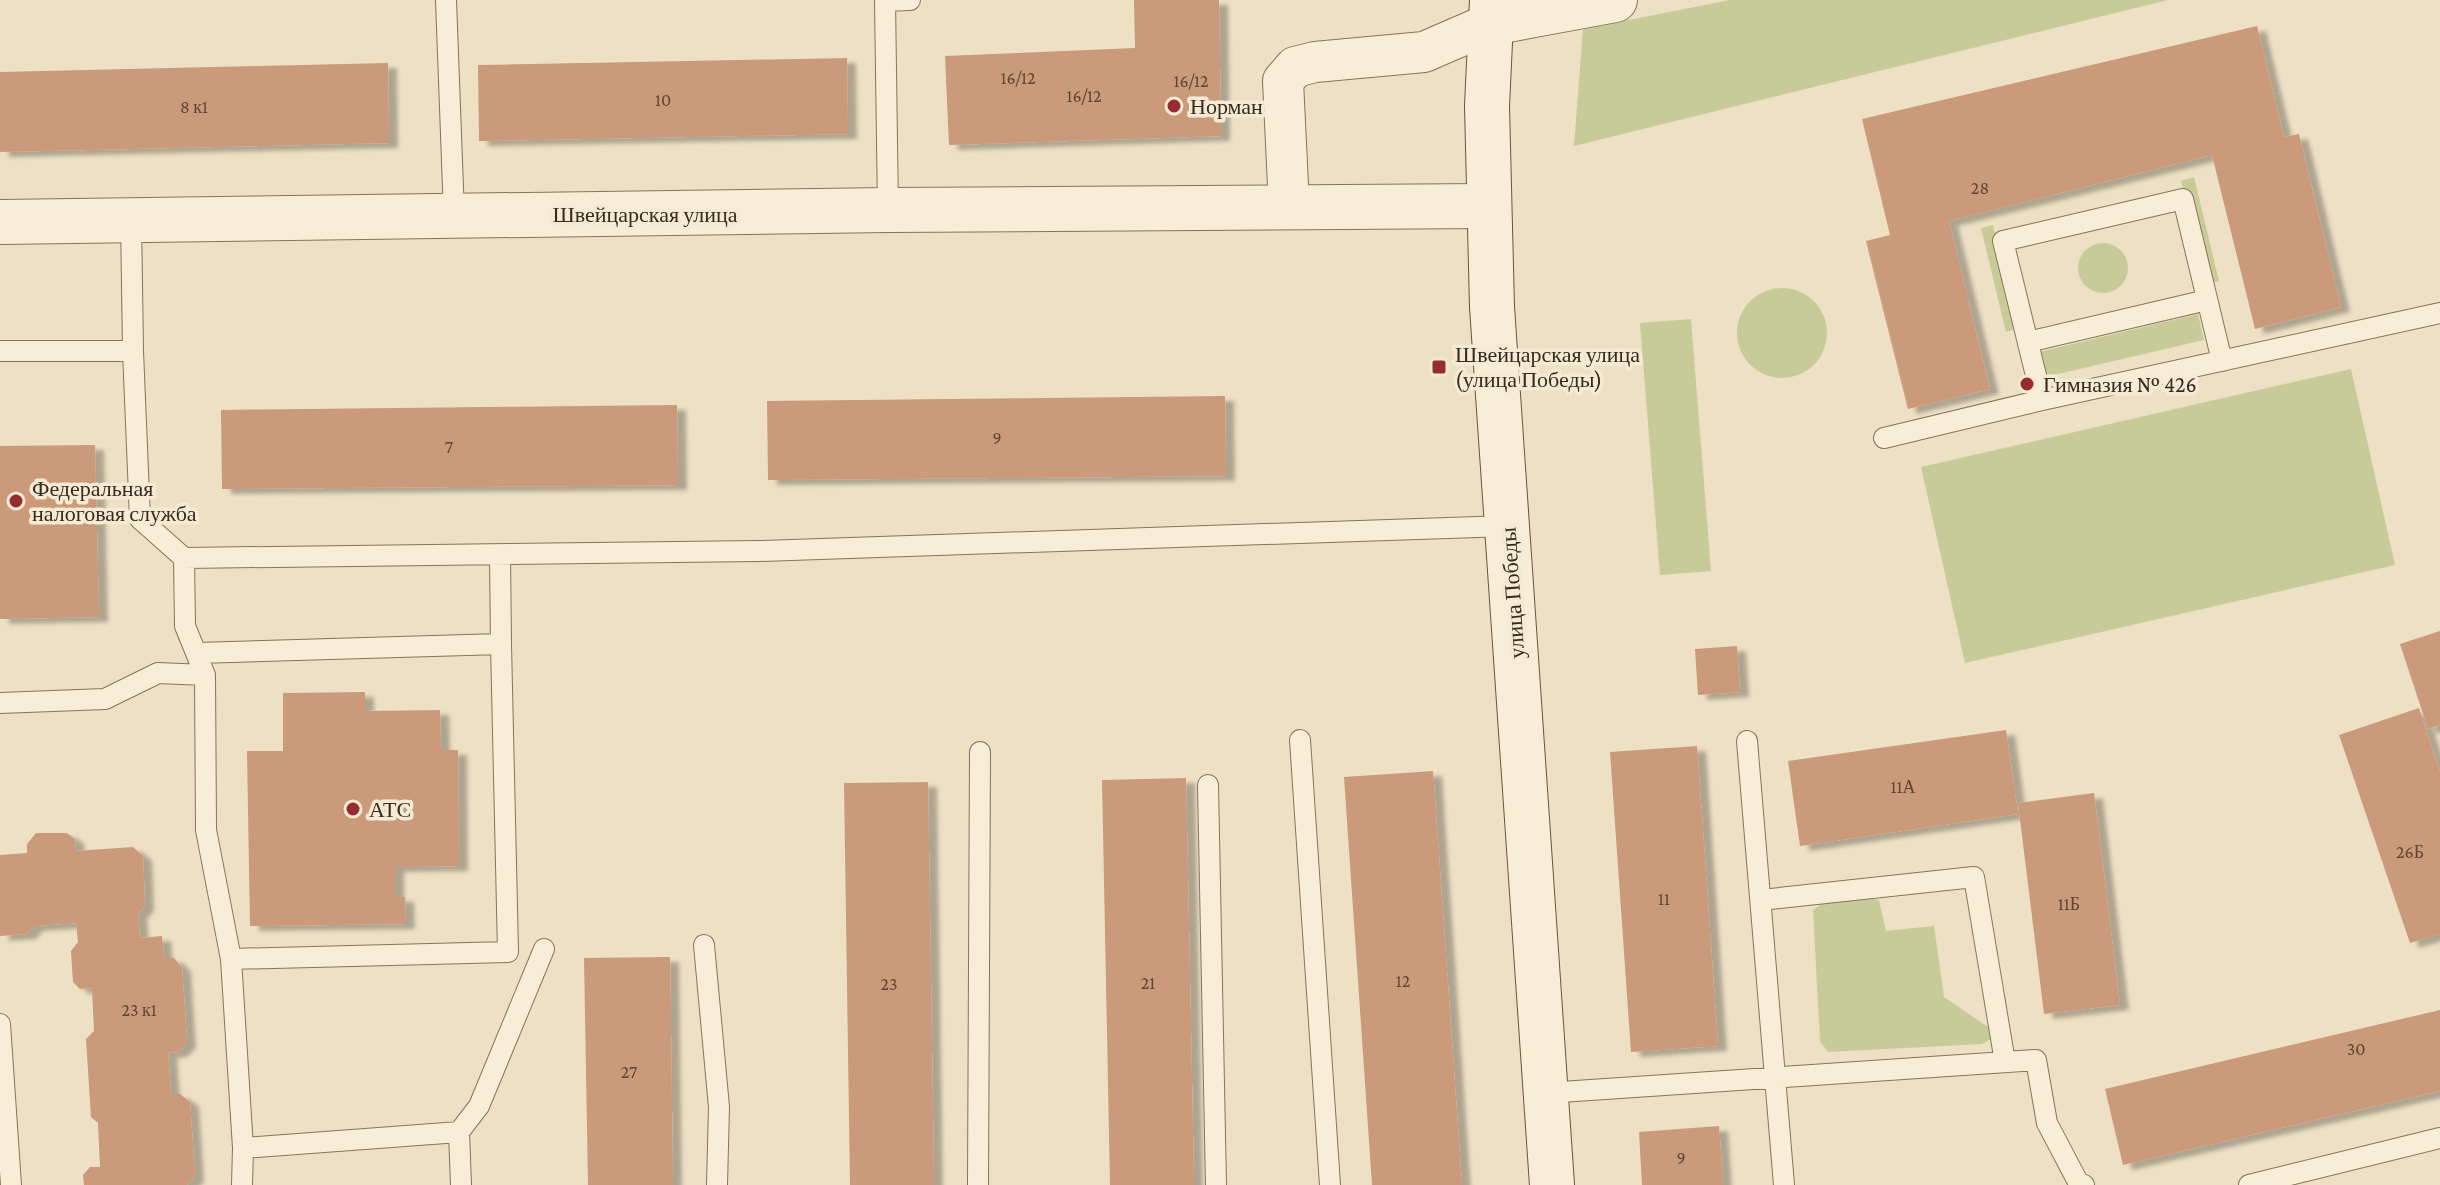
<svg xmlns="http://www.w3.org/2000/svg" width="2440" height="1185" viewBox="0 0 2440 1185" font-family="'Crimson Pro',serif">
<defs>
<filter id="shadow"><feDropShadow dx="9" dy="5" stdDeviation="2" flood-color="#0004"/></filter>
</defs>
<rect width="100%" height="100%" fill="#ede0c4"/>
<path fill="#c7cb98" d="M 1730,0 L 2168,0 L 1574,146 L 1583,29 Z
M 2194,177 L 2219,281 L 2206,284 L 2181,181 Z
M 1993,225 L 2018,328 L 2006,332 L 1981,228 Z
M2078 268a25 25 0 1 1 50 0a25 25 0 1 1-50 0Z
M1737 333a45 45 0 1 1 90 0a45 45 0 1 1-90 0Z
M 2198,314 L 2204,340 L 2045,377 L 2039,352 Z
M 1691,319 L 1711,571 L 1660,575 L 1640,323 Z
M 2351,369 L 2395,565 L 1965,663 L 1921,467 Z
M 1868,898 L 1879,900 L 1886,931 L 1934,926 L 1944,997 L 1991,1029 L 1991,1039 L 1982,1044 L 1828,1052 L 1820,1041 L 1813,910 L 1823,903 Z"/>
<path fill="#cb9a7a" filter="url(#shadow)" d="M 1134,0 L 1219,0 L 1221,136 L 949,145 L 945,56 L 1135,48 Z
M 2257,26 L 2284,137 L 2299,134 L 2341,307 L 2255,329 L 2212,155 L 1949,221 L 1990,389 L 1908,409 L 1866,241 L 1890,235 L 1862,119 Z
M 847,58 L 848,134 L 479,141 L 478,65 Z
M 388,63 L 389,143 L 0,152 L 0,72 Z
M 1225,396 L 1226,476 L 768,480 L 767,401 Z
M 677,405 L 678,485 L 222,489 L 221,410 Z
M 95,445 L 99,617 L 0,619 L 0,446 Z
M 2440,631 L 2440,725 L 2428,729 L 2400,644 Z
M 1737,646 L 1740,692 L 1698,695 L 1695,649 Z
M 365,692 L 365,711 L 440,710 L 441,750 L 458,750 L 459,866 L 395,867 L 395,897 L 405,897 L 406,924 L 250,926 L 247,751 L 283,751 L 283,693 Z
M 2419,708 L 2440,771 L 2440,934 L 2410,943 L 2339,735 Z
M 2006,730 L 2018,814 L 1800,846 L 1788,761 Z
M 1697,746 L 1718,1046 L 1631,1052 L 1610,752 Z
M 1433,771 L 1462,1185 L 1372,1185 L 1344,777 Z
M 1186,778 L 1194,1185 L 1110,1185 L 1102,780 Z
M 928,782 L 934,1185 L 850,1185 L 844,783 Z
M 2094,793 L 2120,1005 L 2044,1014 L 2018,803 Z
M 36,833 L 67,833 L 75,839 L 76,851 L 133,847 L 143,856 L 145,906 L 138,914 L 140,938 L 162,936 L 164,958 L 174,958 L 182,967 L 187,1043 L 178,1052 L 168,1053 L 171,1094 L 180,1094 L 190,1102 L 195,1177 L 187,1185 L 84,1185 L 83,1175 L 90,1167 L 100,1167 L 98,1123 L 91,1117 L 86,1039 L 94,1031 L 92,988 L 80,989 L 73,982 L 71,951 L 78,942 L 76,923 L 34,926 L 27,934 L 0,936 L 0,855 L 27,853 L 27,844 Z
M 670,957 L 673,1185 L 588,1185 L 584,958 Z
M 2440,1010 L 2440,1091 L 2123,1165 L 2105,1089 Z
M 1719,1126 L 1723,1185 L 1642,1185 L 1639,1132 Z"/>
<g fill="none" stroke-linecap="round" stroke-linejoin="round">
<defs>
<path id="service" d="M 446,0 L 454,215
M 885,0 L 888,210
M 885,1 L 910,0
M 131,220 L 133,351 L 140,519 L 184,558 L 759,551 L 1507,526
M 2028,342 L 2207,300
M 0,351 L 133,351
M 2042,400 L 2003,241 L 2183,199 L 2222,361
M 1884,438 L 2042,400 L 2440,313
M 197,653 L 501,644 L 500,555
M 205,675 L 206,830 L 231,959 L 243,1148 L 242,1185
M 0,703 L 105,699 L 158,673 L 205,675 L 185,626 L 184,558
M 1300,740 L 1330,1185
M 1747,741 L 1784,1185
M 1208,785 L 1216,1185
M 1761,900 L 1974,877 L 2005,1062
M 704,945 L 719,1107 L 717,1185
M 231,959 L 508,952 L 501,644
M 0,1024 L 11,1185
M 1546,1093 L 2036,1060 L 2047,1123 L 2078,1182 L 2084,1185
M 459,1132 L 479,1106 L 544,949
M 243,1148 L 459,1132 L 461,1185
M 978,1185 L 980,752
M 2249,1185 L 2440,1138"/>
<path id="minor" d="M 1289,206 L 1283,81 L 1295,67 L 1315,62 L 1424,52 L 1491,23"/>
<path id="tertiary" d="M 1491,23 L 1615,0
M 0,222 L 888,210 L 1488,206"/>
<path id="secondary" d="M 1492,0 L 1487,106 L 1492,307 L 1552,1185"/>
</defs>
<use href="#service" stroke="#88725b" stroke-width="22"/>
<use href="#minor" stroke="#88725b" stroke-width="42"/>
<use href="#tertiary" stroke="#88725b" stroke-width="46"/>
<use href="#secondary" stroke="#6a533e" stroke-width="46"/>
<use href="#service" stroke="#f8eed7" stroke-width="20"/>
<use href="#minor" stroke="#f8eed7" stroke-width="40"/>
<use href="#tertiary" stroke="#f8eed7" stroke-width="44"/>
<use href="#secondary" stroke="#f8eed7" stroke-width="44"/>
</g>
<g fill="#962c2f" stroke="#f5ebd4" stroke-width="3">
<circle cx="1174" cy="106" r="8"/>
<rect x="1431" y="359" width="16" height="16" rx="4"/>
<circle cx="2027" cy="384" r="8"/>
<circle cx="16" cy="501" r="8"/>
<circle cx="353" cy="809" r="8"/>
</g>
<g text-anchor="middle" stroke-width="7" stroke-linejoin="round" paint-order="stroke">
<g font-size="18" fill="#5d4635">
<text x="1018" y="84">16/12</text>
<text x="1191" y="87">16/12</text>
<text x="1084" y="102">16/12</text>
<text x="663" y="106">10</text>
<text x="194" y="113">8 к1</text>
<text x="1980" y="194">28</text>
<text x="997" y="444">9</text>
<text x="449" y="453">7</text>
<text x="1903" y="793">11А</text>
<text x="2410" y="858">26Б</text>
<text x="1664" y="905">11</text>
<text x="2069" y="910">11Б</text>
<text x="1403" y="987">12</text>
<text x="1148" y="989">21</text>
<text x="889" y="990">23</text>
<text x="139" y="1016">23 к1</text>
<text x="2356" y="1055">30</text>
<text x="629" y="1078">27</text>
<text x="1681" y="1164">9</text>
</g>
<g font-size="22" fill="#382a1e" stroke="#f5ebd4" text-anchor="start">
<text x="1190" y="114">Норман</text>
<text x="1455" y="362">Швейцарская улица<tspan x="1455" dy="25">(улица Победы)</tspan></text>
<text x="2043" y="392">Гимназия № 426</text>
<text x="32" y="496">Федеральная<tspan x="32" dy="25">налоговая служба</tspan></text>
<text x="369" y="817">АТС</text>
</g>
<g font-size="22" fill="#382a1e" stroke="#f5ebd4">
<text x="645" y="222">Швейцарская улица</text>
<text transform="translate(1512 593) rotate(-94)" y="8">улица Победы</text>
</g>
</g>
</svg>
